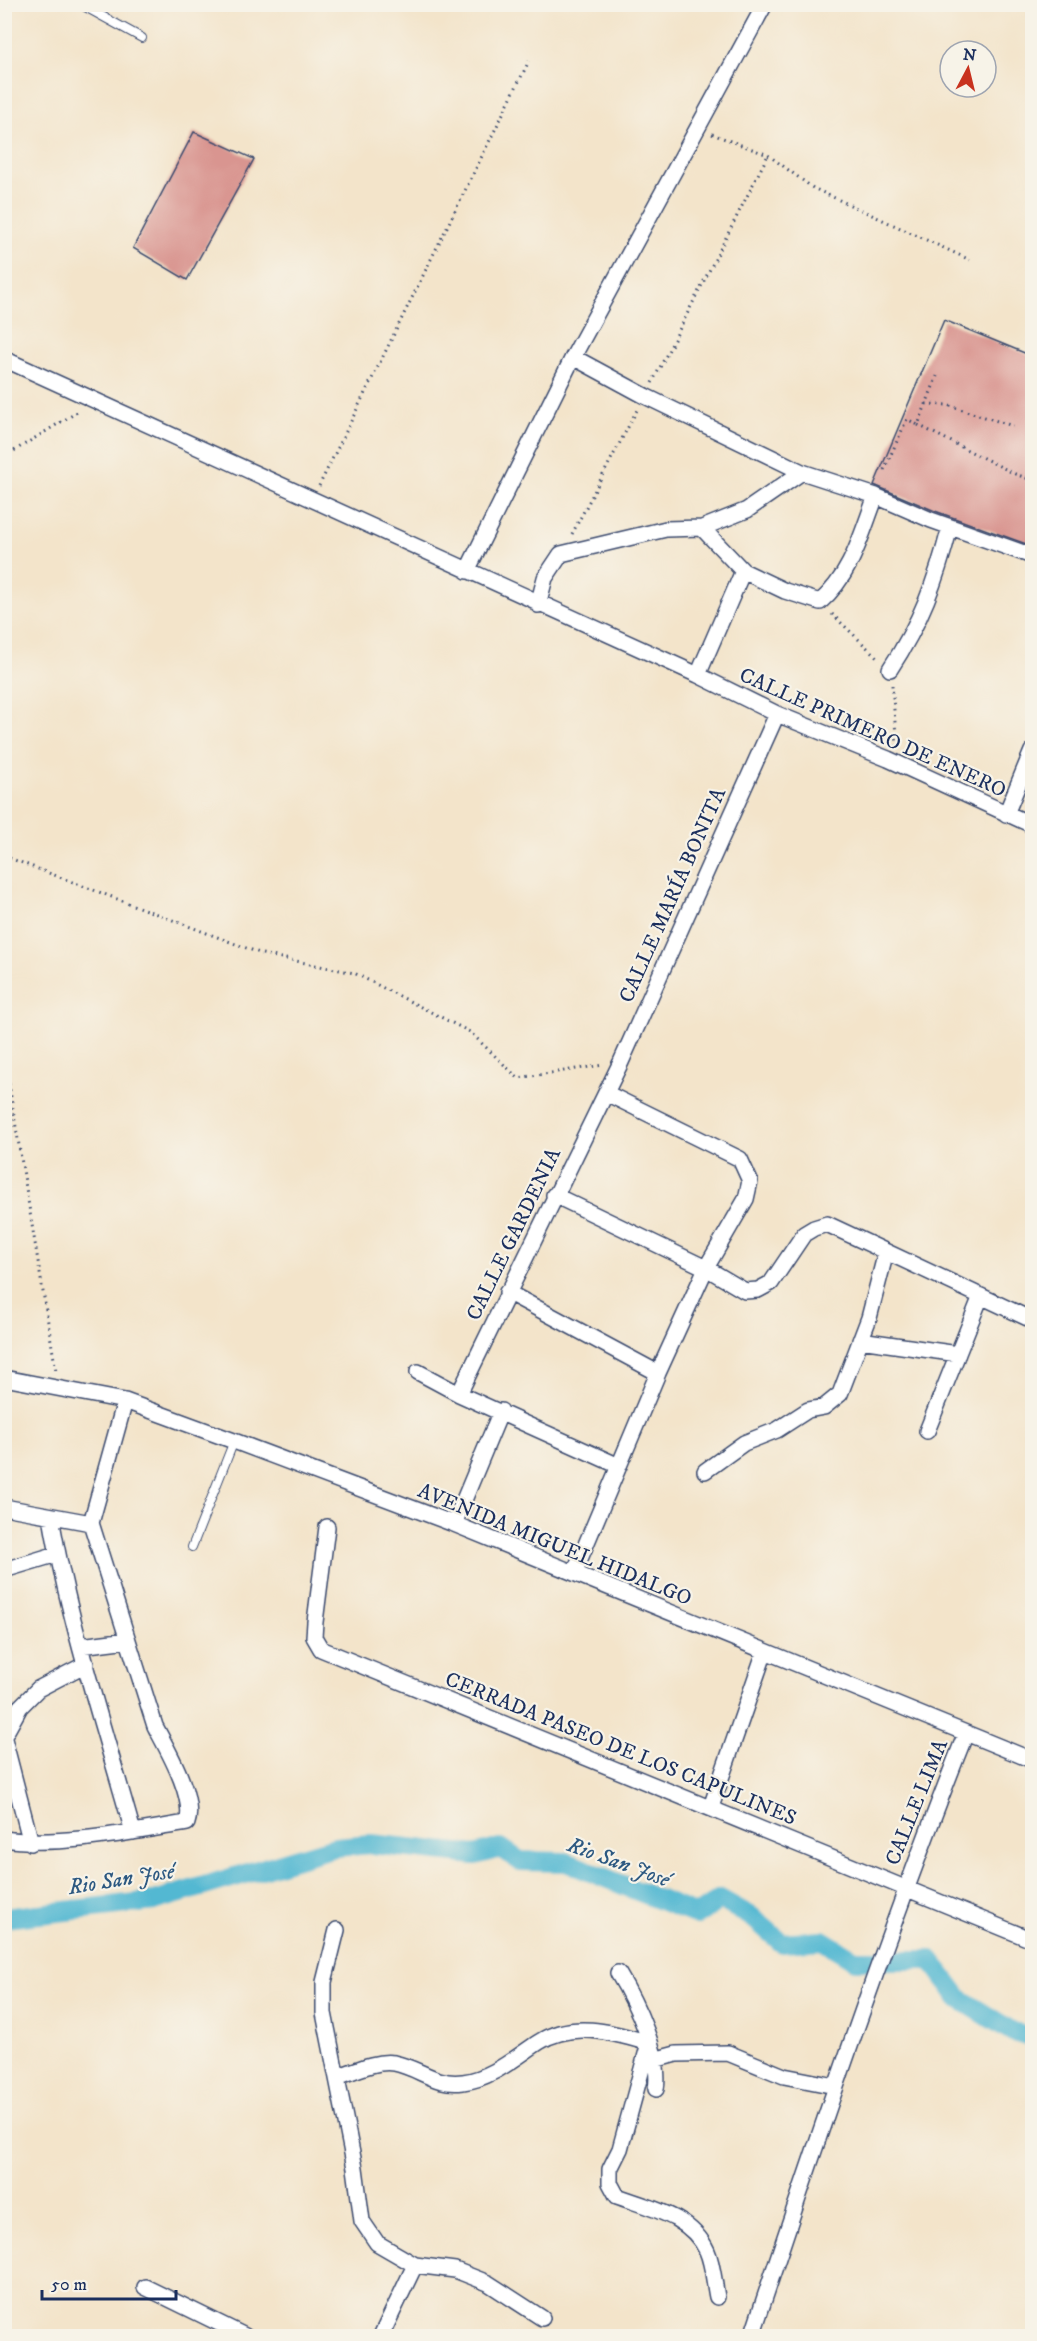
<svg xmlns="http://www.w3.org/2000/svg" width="1037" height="2341" viewBox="0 0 1037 2341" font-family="'IM FELL DW Pica',serif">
<rect width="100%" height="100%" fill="#f7f3e8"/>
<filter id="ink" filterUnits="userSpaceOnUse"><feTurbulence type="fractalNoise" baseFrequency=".0167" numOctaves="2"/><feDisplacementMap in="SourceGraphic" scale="12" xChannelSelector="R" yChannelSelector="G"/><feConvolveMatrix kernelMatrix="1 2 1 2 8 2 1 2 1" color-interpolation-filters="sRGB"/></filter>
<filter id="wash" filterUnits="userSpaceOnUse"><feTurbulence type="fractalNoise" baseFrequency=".008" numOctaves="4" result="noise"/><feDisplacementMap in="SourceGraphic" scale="24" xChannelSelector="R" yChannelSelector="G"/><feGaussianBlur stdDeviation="1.35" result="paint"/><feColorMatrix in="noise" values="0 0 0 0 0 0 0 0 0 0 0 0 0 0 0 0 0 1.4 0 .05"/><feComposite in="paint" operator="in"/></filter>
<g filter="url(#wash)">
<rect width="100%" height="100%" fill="#f3e4ca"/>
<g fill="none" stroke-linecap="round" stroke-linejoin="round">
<path stroke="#53b8d2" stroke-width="20" d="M 4,1918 L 154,1901 L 335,1847 L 371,1844 L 475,1855 L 501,1848 L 520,1861 L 566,1862 L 697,1915 L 720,1899 L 752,1917 L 782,1943 L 822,1940 L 855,1960 L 931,1960 L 960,1999 L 1013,2032 L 1032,2037"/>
</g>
<g id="blocks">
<path fill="#d99590" d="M 194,132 L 254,159 L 187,280 L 133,248 Z
M 944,320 L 1032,356 L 1032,546 L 935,511 L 874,485 Z"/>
</g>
</g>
<g filter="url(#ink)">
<use href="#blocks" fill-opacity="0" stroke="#3b4a6e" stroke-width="1.5"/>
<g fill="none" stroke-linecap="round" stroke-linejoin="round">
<defs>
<path id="lane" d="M 80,4 L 142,38
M 192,1547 L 234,1441"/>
<path id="street" d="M 573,357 L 645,396 L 802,472 L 876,496 L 931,520 L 1032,556
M 4,359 L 698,675 L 777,714 L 888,759 L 1032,825
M 702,528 L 743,571 L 785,591 L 820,602 C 852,574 861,535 876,496
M 467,571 L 573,357 L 765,4
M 538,605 L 545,578 L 561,554 L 666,529 L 702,528 L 747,510 L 802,472
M 890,669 C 921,622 936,581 950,527
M 698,675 L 743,571
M 1006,814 L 1032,751
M 554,1195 L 706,1268 L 745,1291 L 758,1290 L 771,1283 L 804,1234 L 814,1228 L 827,1224 L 1032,1320
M 507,1292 L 658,1373
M 860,1340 L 958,1354
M 418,1372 L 459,1394 L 619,1466
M 4,1378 L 125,1401 L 234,1441 L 454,1524 L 1032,1760
M 459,1394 L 621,1062 L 777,714
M 927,1431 L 981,1296
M 705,1471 L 744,1443 L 777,1430 L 808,1410 L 824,1407 L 840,1394 L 869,1318 L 886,1252
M 4,1507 L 91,1523
M 51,1517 C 69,1623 104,1728 133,1832
M 454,1524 L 501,1411
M 327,1527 L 315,1622 L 314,1637 L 321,1649 L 1032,1940
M 4,1570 L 57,1554
M 574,1573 L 658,1373 L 706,1268 L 746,1199 L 750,1181 L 740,1159 L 606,1093
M 80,1646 L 128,1640
M 4,1736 L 20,1707 L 38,1689 L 86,1664
M 4,1739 L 31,1843
M 711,1807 L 765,1651
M 4,1839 C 59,1847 132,1832 187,1823 C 196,1798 167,1749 155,1726 L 91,1523 L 125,1401
M 337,1930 L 324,1982 L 324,2013 L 355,2168 L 362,2221 L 377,2243 L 415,2265 L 455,2270 L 488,2283 L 542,2318
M 618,1973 C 635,2001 662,2057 656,2089
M 654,2060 L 676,2054 L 728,2053 L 784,2076 L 835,2086
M 337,2077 C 354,2071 376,2060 394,2063 C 420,2068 435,2086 463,2082 C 491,2079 516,2057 539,2042 C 573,2020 614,2033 649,2043 L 620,2149 L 610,2169 L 610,2183 L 617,2196 C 650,2208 691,2216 707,2251 C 713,2264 714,2283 717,2297
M 145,2287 L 245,2336
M 381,2336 L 415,2265
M 752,2336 C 819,2134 887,1932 966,1733"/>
</defs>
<use href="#lane" stroke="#3b4a6e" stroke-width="10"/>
<use href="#street" stroke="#3b4a6e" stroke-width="18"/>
<path stroke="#3b4a6e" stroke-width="3" stroke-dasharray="1.5 4.5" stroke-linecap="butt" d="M 712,134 L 768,155 L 813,188 L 970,260
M 652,383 L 768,155
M 926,404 L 947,405 L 1013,426
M 918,425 L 1015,474 L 1032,480
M 4,457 L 79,411
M 884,470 L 907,419 L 918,425 L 937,376
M 319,486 L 529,61
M 572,534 L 637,410
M 832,614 L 879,659
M 892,685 L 897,747
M 4,856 L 262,954 L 354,973 L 470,1032 L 518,1078 L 603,1065
M 4,1054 L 56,1371"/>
<use href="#lane" stroke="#fff" stroke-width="8"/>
<use href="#street" stroke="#fff" stroke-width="15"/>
</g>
</g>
<g text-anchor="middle" stroke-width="4.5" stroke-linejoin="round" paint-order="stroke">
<g font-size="21" fill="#1b2f5e" stroke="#f7f3e8">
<text transform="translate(873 732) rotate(24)" y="7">CALLE PRIMERO DE ENERO</text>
<text transform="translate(672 895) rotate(-66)" y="7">CALLE MARÍA BONITA</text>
<text transform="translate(513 1234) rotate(-64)" y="7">CALLE GARDENIA</text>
<text transform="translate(555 1544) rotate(22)" y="7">AVENIDA MIGUEL HIDALGO</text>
<text transform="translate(621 1748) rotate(22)" y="7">CERRADA PASEO DE LOS CAPULINES</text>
<text transform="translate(916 1802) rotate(-68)" y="7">CALLE LIMA</text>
</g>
<g font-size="22" font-style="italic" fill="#2c5881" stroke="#f7f3e8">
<text transform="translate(619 1861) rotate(20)" y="8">Rio San José</text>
<text transform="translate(121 1878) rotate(-9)" y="8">Rio San José</text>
</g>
</g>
<rect width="1037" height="2341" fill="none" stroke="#f7f3e8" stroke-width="24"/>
<g transform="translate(968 69) rotate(7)"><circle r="28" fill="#f7f3e8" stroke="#9fa5b1" stroke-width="1.5"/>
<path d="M0-4.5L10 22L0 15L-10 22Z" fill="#c8321e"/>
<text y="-9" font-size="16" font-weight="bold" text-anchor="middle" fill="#1b2f5e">N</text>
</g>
<path d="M42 2290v9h134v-9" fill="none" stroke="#1b2f5e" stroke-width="3"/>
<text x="51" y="2290" font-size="18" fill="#1b2f5e" stroke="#f7f3e8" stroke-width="4.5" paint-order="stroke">50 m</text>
</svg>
